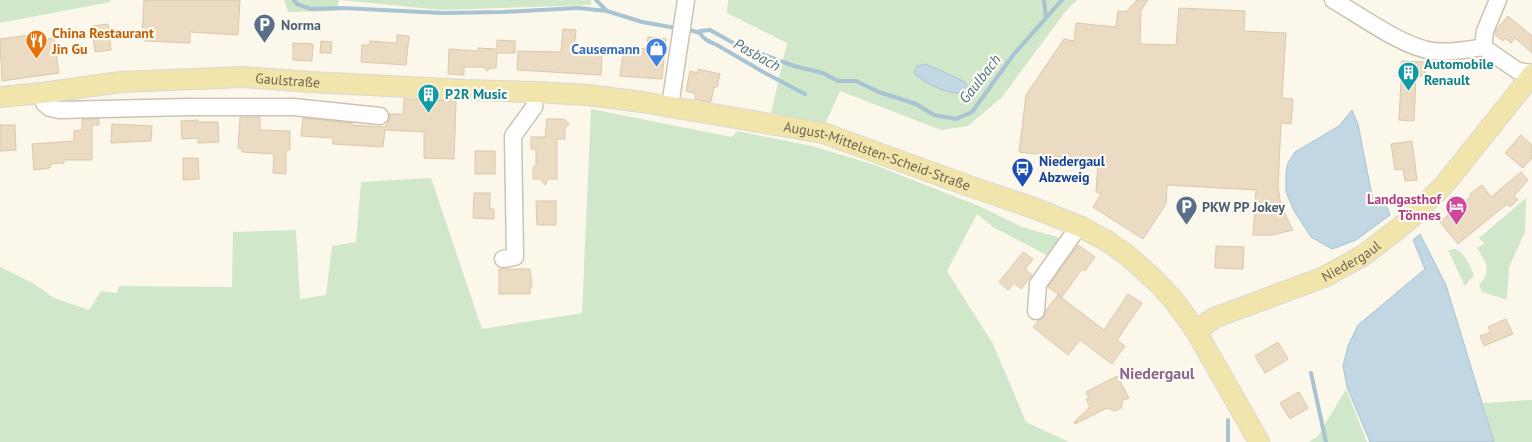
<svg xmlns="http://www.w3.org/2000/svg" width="1532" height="442" viewBox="0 0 1532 442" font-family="'PT Sans',sans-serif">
<rect width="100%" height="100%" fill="#fbf8eb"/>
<path fill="#d0e7ca" d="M 0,0 L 110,0 L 110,2 L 0,23 Z
M 284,0 L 339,0 L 337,11 L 288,12 Z
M 340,0 L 591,0 L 591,5 L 441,10 Z
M 728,0 L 1077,0 L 1065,12 L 1002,97 L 968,126 L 941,130 L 840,91 L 825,124 L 771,113 L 787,43 L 727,13 Z
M 591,109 L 732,137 L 737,131 L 812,146 L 875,165 L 979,206 L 1022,227 L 1064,239 L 1050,257 L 993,227 L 977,214 L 947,271 L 993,344 L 1026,422 L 1069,442 L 0,442 L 0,267 L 33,283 L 54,298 L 89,310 L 101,291 L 117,293 L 119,286 L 232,287 L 233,232 L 296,230 L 300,299 L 326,295 L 332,246 L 356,242 L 361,182 L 431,178 L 482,329 L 582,313 Z
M 1526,198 L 1525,232 L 1509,267 L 1507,300 L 1482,292 L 1479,284 C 1493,272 1485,261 1477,248 L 1484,244 L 1479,238 Z
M 1455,249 C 1465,253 1470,266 1474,275 L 1465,286 L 1448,250 Z
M 1346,389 L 1367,442 L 1309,442 L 1318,436 Z
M 1532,400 L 1532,442 L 1494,442 L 1483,403 Z"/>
<path fill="#c1d7e3" stroke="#a8c4d3" d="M 926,64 L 965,82 L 967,86 L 962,93 C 949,95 923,83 914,73 L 917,66 Z
M 1352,110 L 1358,124 L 1372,196 L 1386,205 L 1390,215 L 1356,240 L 1332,249 L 1311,237 L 1294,211 L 1286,192 L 1286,171 L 1288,163 L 1295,152 L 1339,126 Z
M 1420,234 L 1446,285 L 1494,442 L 1370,442 L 1347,387 L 1343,366 L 1348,346 L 1358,325 L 1425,269 L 1413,240 Z"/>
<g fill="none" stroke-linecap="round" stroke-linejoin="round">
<path stroke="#a8c4d3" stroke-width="4" d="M 294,0 L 297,4 L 311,9 L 343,8 L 442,13 L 502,12 L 578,8 L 607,11
M 596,0 L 607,11 L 642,22 L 676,28
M 1044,0 L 1046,18
M 686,29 L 700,33 L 700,31 L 710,30 L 737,45 L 794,66 L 823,73 L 838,81 L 856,81 L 879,92 L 916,104 L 934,115 L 956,119 L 972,112 L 1014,54 L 1062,0
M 700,33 C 704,40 710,42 717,45 L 765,73 L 805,94
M 1311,373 L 1326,442
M 1228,442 L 1228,420"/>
</g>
<path fill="#ebdbc3" stroke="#dec7a8" d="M 144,0 L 240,0 L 238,35 L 190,32 L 190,43 L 145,41 L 142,37 Z
M 1137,0 L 1148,0 L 1141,10 L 1140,44 L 1176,45 L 1179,8 L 1245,11 L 1244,31 L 1286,33 L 1282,98 L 1293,99 L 1291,124 L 1281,123 L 1278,186 L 1280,200 L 1286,216 L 1293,230 L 1272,235 L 1253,235 L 1256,190 L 1167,185 L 1166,204 L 1143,239 L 1093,207 L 1101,194 L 1096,192 L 1098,161 L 1019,152 L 1026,95 L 1064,39 L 1074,41 L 1076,23 L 1116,27 L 1118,11 L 1126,12 Z
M 1508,16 L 1532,36 L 1532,53 L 1515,38 L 1511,43 L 1505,38 L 1503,41 L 1495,35 L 1496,30 Z
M 108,24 L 111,50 L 95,52 L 92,26 Z
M 563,29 L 576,30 L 574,50 L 602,52 L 601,75 L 517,70 L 518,51 L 561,52 Z
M 30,35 L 31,41 L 54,38 L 59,73 L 2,81 L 0,39 Z
M 397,35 L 409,36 L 406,65 L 361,62 L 362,45 L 369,45 L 370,41 L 397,43 Z
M 648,37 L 666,39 L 662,79 L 620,76 L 624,46 L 647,49 Z
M 497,40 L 515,41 L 515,53 L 497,53 L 496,68 L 491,68 L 487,71 L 484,67 L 464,67 L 464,75 L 448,74 L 449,49 L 478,51 L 478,48 L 497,49 Z
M 321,41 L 332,42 L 331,53 L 320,53 Z
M 293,43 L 313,44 L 312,61 L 293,60 Z
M 1402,61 L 1426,62 L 1425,76 L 1416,76 L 1414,121 L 1399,120 Z
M 698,69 L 720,74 L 717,87 L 714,87 L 711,102 L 695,99 L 696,94 L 686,91 L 690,71 L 697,73 Z
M 404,99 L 456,101 L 454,159 L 424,158 L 424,132 L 385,130 L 383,147 L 333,144 L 333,138 L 301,136 L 303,118 L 352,123 L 352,125 L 385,127 L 390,118 L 389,114 L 403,114 Z
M 240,117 L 260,117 L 260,130 L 290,131 L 290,150 L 286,150 L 286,174 L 273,173 L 274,154 L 242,152 L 242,149 L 238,148 Z
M 82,119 L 99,119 L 99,125 L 92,125 L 92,160 L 64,160 L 64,163 L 51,164 L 50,168 L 34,170 L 32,144 L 74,141 L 74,131 L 82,130 Z
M 547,119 L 564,119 L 569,124 L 565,128 L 565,139 L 557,139 L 557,179 L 548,179 L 545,185 L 541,179 L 533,179 L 533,167 L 536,165 L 536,149 L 531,149 L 531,137 L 545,137 Z
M 198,120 L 198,122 L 218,122 L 219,142 L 198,143 L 198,138 L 182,139 L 181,121 Z
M 112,124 L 152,126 L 151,141 L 111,143 Z
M 0,125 L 15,125 L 16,150 L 0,151 Z
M 1521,135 L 1532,145 L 1532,158 L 1523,168 L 1505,153 Z
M 1412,141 L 1417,180 L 1405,181 L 1403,169 L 1395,170 L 1391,144 Z
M 475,151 L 495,151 L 495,174 L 475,174 Z
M 183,158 L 198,158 L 199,179 L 183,180 Z
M 1521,172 L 1528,180 L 1514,196 L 1518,200 L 1510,207 L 1507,204 L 1458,244 L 1440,222 L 1471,196 L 1470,194 L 1482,185 L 1491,197 Z
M 474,193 L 490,193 L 490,209 L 494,209 L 494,219 L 473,218 Z
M 536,201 L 556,201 L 556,225 L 537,225 Z
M 1078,245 L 1095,257 L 1085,271 L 1082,269 L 1062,297 L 1048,287 Z
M 1216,246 L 1244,247 L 1243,269 L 1215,268 Z
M 1023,252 L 1033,259 L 1025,269 L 1032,275 L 1021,289 L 1014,283 L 1008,290 L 999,282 Z
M 499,269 L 530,269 L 532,286 L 530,289 L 530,294 L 499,294 Z
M 1128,294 L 1142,303 L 1117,340 L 1125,346 L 1112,364 L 1080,340 L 1068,355 L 1033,327 L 1038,321 L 1044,317 L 1046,310 L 1058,295 L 1104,330 Z
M 1506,319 L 1513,334 L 1484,346 L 1480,336 L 1491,332 L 1488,327 Z
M 1278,342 L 1288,359 L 1265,373 L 1255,356 Z
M 1117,376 L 1129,398 L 1123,400 L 1121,408 L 1115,411 L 1107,408 L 1075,424 L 1074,422 L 1090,407 L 1086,399 L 1089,398 L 1086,392 Z
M 1299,392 L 1308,408 L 1290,419 L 1280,403 Z"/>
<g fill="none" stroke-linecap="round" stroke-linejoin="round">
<defs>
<path id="minor" d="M 1333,0 C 1360,15 1402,47 1433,51 C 1449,53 1467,50 1483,47 L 1518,71 L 1532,73
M 1483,47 L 1485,31 L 1498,0
M 42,93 L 44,103 L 50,108 L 59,110 L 189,107 L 293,107 L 380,116
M 670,106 L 686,0
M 503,259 L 515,257 L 513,136 L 534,107 L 535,92
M 1036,311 L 1038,284 L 1079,226"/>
<g id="major">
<path id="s1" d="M 0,97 L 42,93 L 121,82 L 243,77 L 310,82 L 465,90 L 535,92 L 588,95 L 642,102 L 823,133 L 969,186 L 1034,208 L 1079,226 L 1107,241 L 1127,255 L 1157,282 L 1175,302 L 1196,331 L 1259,442"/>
<path id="s2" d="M 1196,331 L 1214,318 L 1324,277 L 1364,255 L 1390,235 L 1411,218 L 1445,184 L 1532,75"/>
</g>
</defs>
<use href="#minor" stroke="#ccc3b2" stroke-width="19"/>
<use href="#major" stroke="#dbd7d2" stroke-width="22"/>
<use href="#minor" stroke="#fff" stroke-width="16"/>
<use href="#major" stroke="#f1e5ab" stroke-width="20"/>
</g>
<defs>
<symbol id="parking-pin" viewBox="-11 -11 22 30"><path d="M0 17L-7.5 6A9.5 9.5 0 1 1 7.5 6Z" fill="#5c6f8a" stroke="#fdfbf1"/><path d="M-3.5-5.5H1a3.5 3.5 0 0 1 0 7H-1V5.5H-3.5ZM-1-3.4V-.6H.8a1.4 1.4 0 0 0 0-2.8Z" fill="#fff"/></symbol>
<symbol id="restaurant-pin" viewBox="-11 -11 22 30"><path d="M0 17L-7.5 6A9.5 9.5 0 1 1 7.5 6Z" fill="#e8710a" stroke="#fdfbf1"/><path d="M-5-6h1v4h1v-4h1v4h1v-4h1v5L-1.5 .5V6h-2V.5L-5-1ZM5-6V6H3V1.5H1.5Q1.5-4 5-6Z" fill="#fff"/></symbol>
<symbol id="shop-pin" viewBox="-11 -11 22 30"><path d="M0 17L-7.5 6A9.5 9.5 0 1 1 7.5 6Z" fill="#3f7fe0" stroke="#fdfbf1"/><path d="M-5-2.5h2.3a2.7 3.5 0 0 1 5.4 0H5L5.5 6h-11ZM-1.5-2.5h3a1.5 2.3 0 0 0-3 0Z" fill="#fff"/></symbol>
<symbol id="building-pin" viewBox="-11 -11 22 30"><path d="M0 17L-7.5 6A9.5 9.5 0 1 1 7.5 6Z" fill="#0f9aa8" stroke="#fdfbf1"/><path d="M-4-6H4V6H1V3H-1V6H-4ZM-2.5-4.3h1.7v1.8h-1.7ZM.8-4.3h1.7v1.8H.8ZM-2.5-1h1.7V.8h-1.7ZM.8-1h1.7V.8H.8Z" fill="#fff"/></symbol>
<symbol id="bus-pin" viewBox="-11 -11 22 30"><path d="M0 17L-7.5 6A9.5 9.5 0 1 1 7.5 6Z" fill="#1a4fb4" stroke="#fdfbf1"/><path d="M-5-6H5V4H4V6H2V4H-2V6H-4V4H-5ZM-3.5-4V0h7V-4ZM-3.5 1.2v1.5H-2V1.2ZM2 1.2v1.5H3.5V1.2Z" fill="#fff"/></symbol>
<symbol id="hotel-pin" viewBox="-11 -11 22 30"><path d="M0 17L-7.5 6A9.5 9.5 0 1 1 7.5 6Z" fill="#d1479c" stroke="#fdfbf1"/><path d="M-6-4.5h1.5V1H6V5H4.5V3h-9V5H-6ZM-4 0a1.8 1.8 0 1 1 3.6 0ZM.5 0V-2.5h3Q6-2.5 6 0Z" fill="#fff"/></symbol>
</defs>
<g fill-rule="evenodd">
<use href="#parking-pin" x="252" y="12" width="25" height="34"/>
<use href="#restaurant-pin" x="24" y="28" width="25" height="34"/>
<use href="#shop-pin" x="644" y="36" width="25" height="34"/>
<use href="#building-pin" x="1396" y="60" width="25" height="34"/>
<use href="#building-pin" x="416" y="82" width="25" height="34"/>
<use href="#bus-pin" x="1010" y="156" width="25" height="34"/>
<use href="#parking-pin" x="1174" y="194" width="25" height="34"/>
<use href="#hotel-pin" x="1444" y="194" width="25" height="34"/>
</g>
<g text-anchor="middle" stroke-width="4.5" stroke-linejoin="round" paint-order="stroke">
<g font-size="14" font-weight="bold" fill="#4e5e75" stroke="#fdfbf1" text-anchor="start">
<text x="281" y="30">Norma</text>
<text x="1202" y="212">PKW PP Jokey</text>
</g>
<g font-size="14" font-weight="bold" fill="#c56008" stroke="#fdfbf1" text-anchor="start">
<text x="52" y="38">China Restaurant<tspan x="52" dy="16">Jin Gu</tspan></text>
</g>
<g font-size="14" font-weight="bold" fill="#366cbe" stroke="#fdfbf1" text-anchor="end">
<text x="640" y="54">Causemann</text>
</g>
<g font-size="14" font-weight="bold" fill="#0d838f" stroke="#fdfbf1" text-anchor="start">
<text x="1424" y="69">Automobile<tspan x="1424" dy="16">Renault</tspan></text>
<text x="445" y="99">P2R Music</text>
</g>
<g font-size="14" fill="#736450" stroke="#fdfbf1">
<text dy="5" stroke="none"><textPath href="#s1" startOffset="289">Gaulstraße</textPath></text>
<text dy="5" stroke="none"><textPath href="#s1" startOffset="886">August-Mittelsten-Scheid-Straße</textPath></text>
<text dy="5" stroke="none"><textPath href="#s2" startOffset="171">Niedergaul</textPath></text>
</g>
<g font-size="14" font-weight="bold" fill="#164399" stroke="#fdfbf1" text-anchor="start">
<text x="1039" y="166">Niedergaul<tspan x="1039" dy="16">Abzweig</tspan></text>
</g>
<g font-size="14" font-weight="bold" fill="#b23c85" stroke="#fdfbf1" text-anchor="end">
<text x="1441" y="204">Landgasthof<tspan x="1441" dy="16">Tönnes</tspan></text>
</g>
<g font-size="15" font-style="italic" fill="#50758a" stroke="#fdfbf1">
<text transform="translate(757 55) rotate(29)" y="5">Pasbach</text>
<text transform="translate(980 79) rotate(-52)" y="5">Gaulbach</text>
</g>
<g font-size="16" font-weight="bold" fill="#8a688e" stroke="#fdfbf1">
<text x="1157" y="379">Niedergaul</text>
</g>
</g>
</svg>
